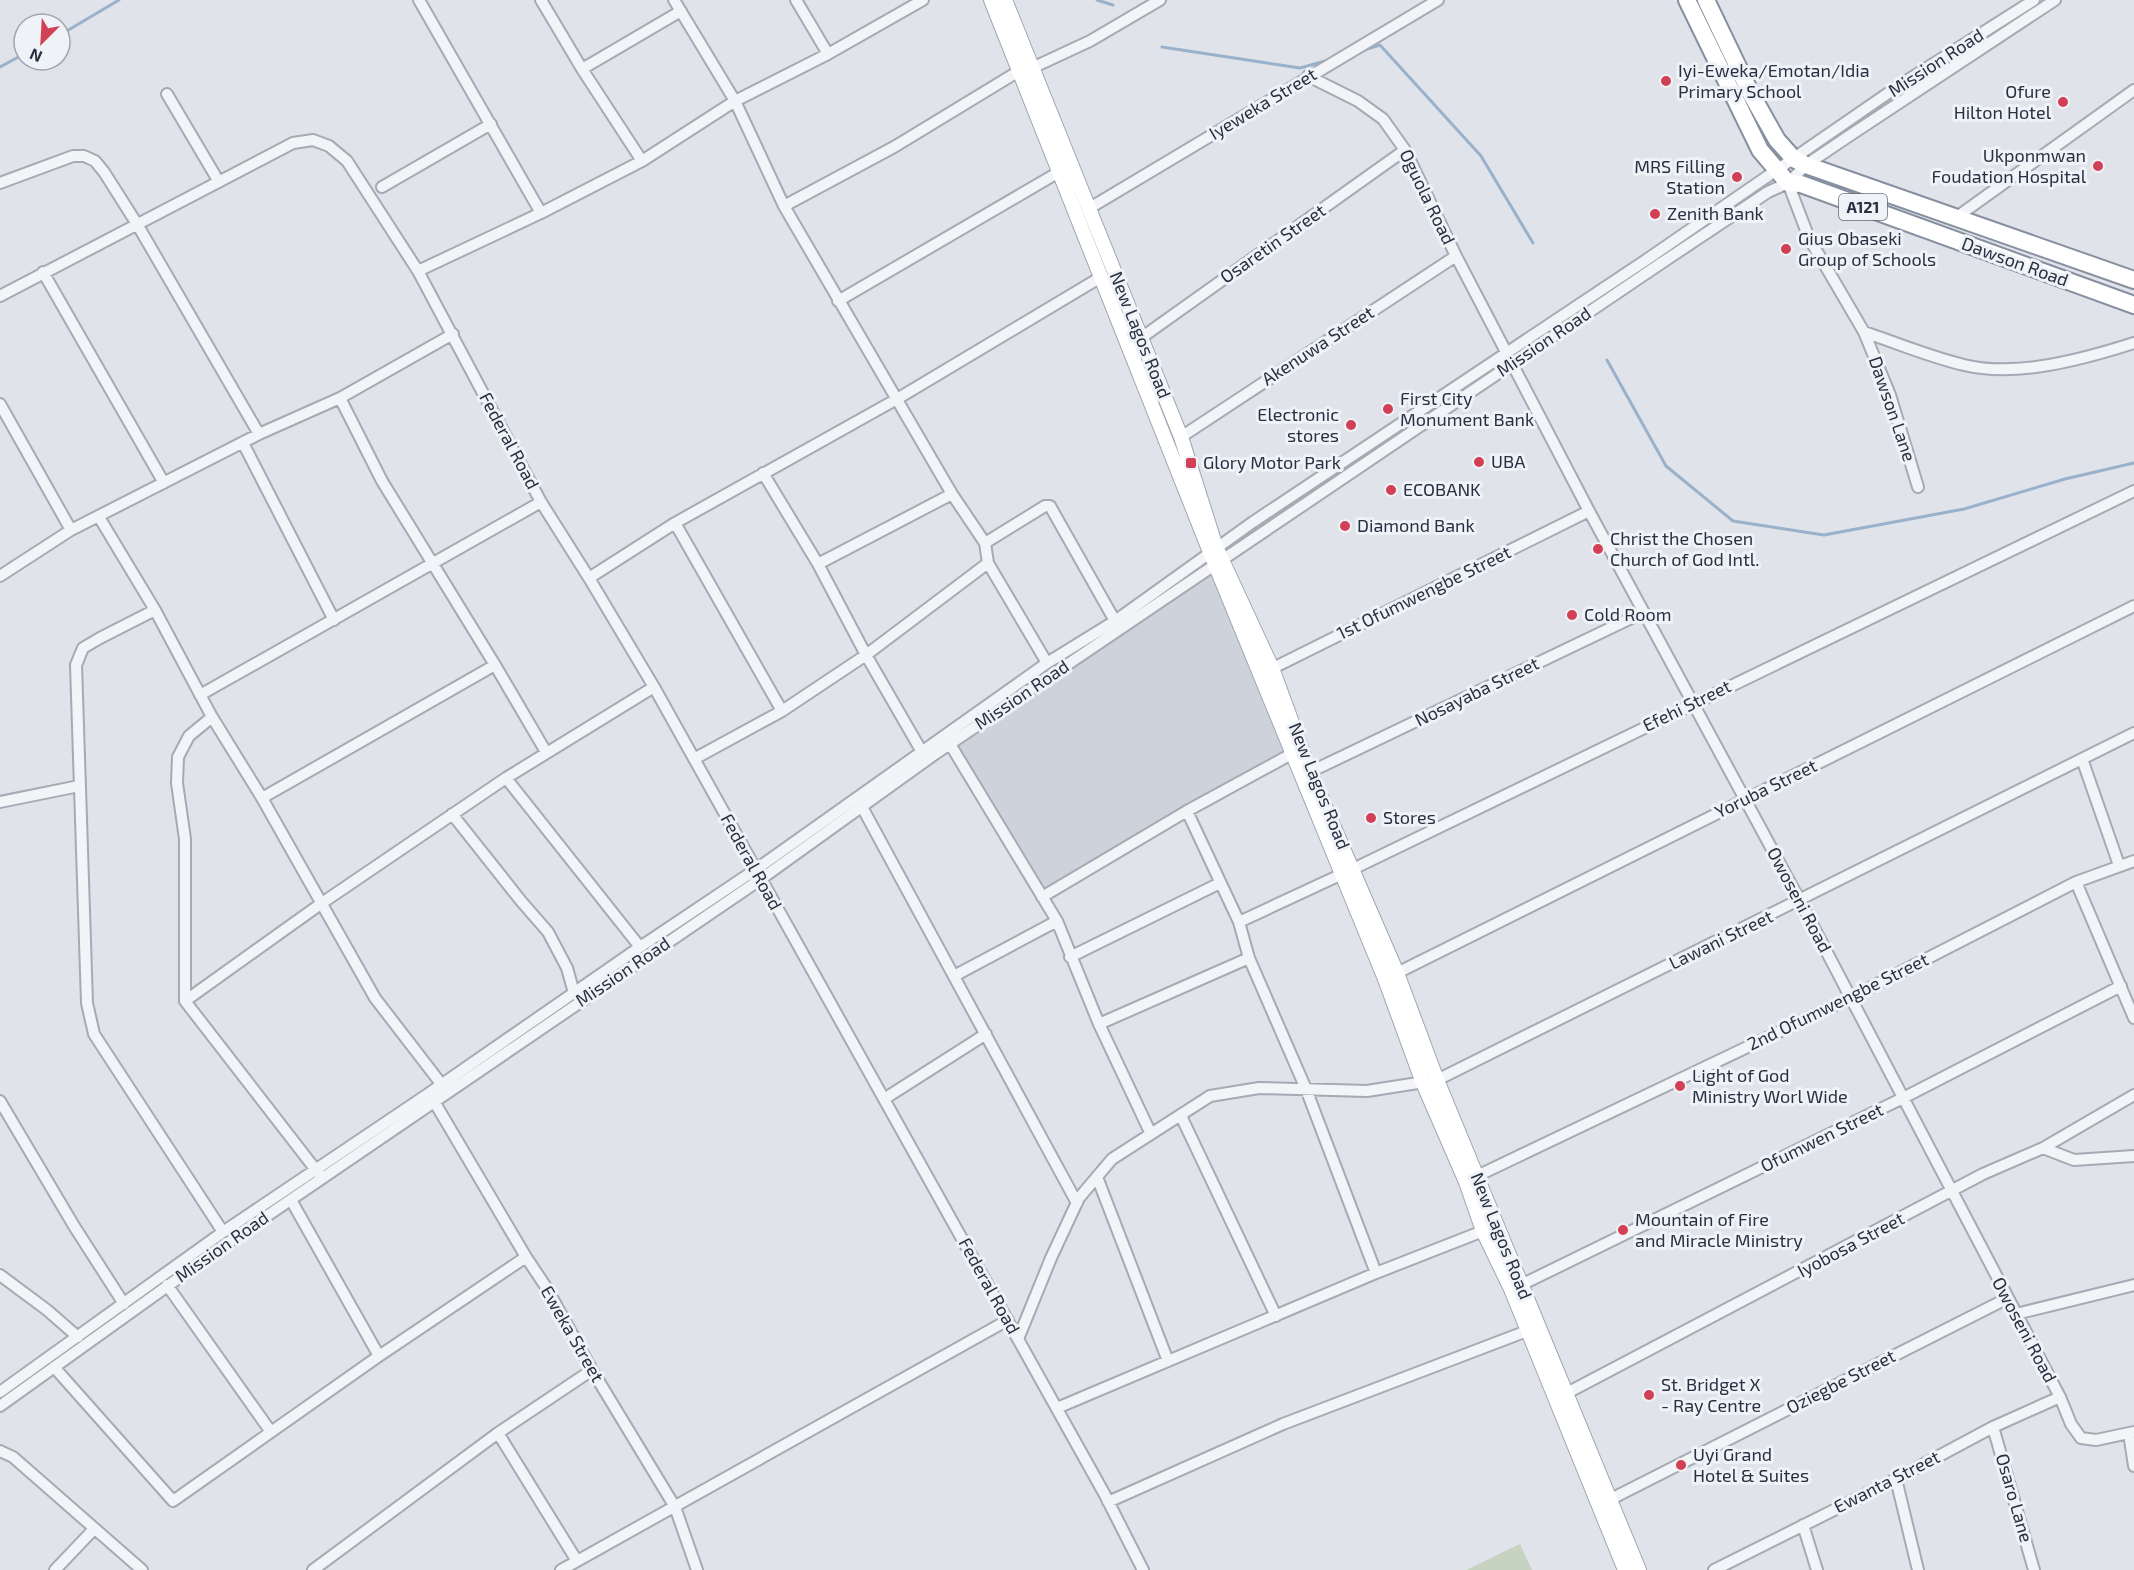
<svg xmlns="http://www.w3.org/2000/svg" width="2134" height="1570" viewBox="0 0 2134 1570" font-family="'Exo 2',sans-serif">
<rect width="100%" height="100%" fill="#e0e3e9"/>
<path fill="#ced2db" d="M 1216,556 L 1299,755 L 1040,902 L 944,739 Z"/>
<path fill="#c5d3c0" d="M 1520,1544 L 1532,1570 L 1466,1570 Z"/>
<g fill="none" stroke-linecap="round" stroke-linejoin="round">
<path stroke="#99b1ca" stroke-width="3" d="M 1097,0 L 1113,5
M 60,35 L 119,0
M 1162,47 L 1300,68 L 1329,60
M 1364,50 L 1380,45 L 1481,156 L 1533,243
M 0,67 L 24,54
M 1607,360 L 1666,466 L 1733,521 L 1824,535 L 1964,509 L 2065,479 L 2134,463"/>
<defs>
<path id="minor" d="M 419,0 L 541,213
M 541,0 L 582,69 L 642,161
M 674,0 L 735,101 L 784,206 L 952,494 L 985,543 L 988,563 L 1047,663
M 796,0 L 828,54
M 1032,68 L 1090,41 L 1160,0
M 582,69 L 681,11
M 1308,76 L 1358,101 L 1383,119 L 1405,150 L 1456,256 L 1589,511 L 1800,901 L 2060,1397 L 2071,1424 L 2081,1438 L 2096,1440 L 2134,1432
M 167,94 L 219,182
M 0,183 L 73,156 L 84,156 L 95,161 L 104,172 L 137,224 L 259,434
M 1788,183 L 1809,238 L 1864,332 C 1897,343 1930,357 1964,365 C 2016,378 2084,359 2134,343
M 382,187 L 491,124
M 784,206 L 894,147 L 1019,71
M 1088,209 L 1438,0
M 1954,219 L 2134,90
M 418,271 L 541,213 L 642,161 L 735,101 L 828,54 L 923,0
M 43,272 L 164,483
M 0,296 L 293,143 L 313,140 L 329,146 L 347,161 L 418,271 L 541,502 L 589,578 L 654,687 L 1105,1495 L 1143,1570
M 838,301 L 1059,172
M 1864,332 L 1890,395 L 1918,487
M 1141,338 L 1405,150
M 340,398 L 382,481 L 495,665 L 546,752
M 0,404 L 71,530
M 1181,437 L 1456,256
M 243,443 L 334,620
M 763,473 L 818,564 L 866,655 L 922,752
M 99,517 L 155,610 L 212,717 L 262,798 L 375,998 L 442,1085
M 675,523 L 782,711
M 985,543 L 1045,506 L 1050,506 L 1115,621
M 818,564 L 952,494
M 0,576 L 71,530 L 259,434 L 340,398 L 453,334
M 589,578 L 675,523 L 897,399 L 1101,277
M 155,610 L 100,638 L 83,648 L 76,665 L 87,1003 L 94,1034 L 223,1232
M 1267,671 L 1589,511
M 200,695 L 541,502
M 212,717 L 189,736 L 178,757 L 177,783 L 185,839 L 185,1001 L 319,1174
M 950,744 L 1057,921 L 1099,1024 L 1151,1134
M 694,759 L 782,711 L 866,655 L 988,563
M 2082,759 L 2119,865
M 1310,772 L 1644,612
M 506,778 L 640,947
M 262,798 L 495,665
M 0,802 L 79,786
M 862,807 L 1077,1203
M 1187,811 L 1239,922 L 1249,958 L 1306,1089 L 1376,1273
M 452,814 L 521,901 L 548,932 L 567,968 L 574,993
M 2076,882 L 2134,1018
M 1042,897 L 1187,811 L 1297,751
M 1239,922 L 1353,869 L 2134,491
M 1070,957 L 1220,883
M 1397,973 L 2134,606
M 954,976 L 1057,921
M 185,1001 L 322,903 L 506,778 L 654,687
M 1099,1024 L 1249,958
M 884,1099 L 986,1034
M 0,1101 L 74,1226 L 124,1304
M 435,1103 L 526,1257 L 546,1287 L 592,1370 L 675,1507 L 697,1570
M 1181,1116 L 1276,1316
M 2043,1148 L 2074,1160 L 2134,1156
M 1477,1176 L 1850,998 L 2076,882 L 2134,861
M 1097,1177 L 1168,1361
M 291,1200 L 379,1356
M 0,1275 L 47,1310 L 78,1337
M 167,1285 L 271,1432
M 1521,1285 L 1903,1098 L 2121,986
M 2016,1314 L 2134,1285
M 1018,1339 L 1051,1258 L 1079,1198 L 1112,1159 L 1210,1096 L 1259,1088 L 1367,1091 L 1437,1080 L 2134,733
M 54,1367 L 173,1501 L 379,1356 L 526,1257
M 0,1392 L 223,1232 L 428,1094 L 640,947 L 755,870 L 1047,663 L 1115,621 L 1253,522 L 1649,258 L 1897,87 L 2034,0
M 1567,1393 L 1983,1174 L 2043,1148 L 2134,1095
M 0,1406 L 236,1237 L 761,879 L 935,754 L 1660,264 L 1768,192 L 1788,183 L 1806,165 L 1849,136 L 2055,0
M 1057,1408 L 1376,1273 L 1483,1231
M 1993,1427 L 2034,1570
M 498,1433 L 577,1561
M 2129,1433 L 2134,1466
M 0,1451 L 13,1457 L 142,1570
M 1896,1479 L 1918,1570
M 1611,1499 L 2008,1298
M 1108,1502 L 1283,1424 L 1527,1331
M 1803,1525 L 1817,1570
M 55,1570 L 94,1529
M 313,1570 L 498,1433 L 592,1370
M 561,1570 L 1008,1320
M 1714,1570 L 1896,1479 L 1993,1427 L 2060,1397"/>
<path id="major" d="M 991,0 L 1210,552 L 1385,979 L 1423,1083 L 1466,1182 L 1483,1231 L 1511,1289 L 1625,1570
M 1005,0 L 1181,437 L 1216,547 L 1272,668 L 1310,772 L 1397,973 L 1437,1080 L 1639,1570"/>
<path id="highway" d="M 1687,0 L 1760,150 L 1788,183 L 1801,184 L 2134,305
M 1706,0 L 1750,92 L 1777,140 L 1794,159 L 1806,165 L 2134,280"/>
</defs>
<use href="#minor" stroke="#a5aab3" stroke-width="14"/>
<use href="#major" stroke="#9ea7b5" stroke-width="16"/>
<use href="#highway" stroke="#8690a0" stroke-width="20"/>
<use href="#minor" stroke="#f2f4f7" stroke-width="10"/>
<use href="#major" stroke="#fff" stroke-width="14"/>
<use href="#highway" stroke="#fff" stroke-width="16"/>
</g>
<g fill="#d24056" stroke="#eff2f7" stroke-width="2">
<circle cx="1666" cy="81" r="6"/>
<circle cx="2063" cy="102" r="6"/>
<circle cx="2098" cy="166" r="6"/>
<circle cx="1737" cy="177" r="6"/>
<circle cx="1655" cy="214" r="6"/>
<circle cx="1786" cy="249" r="6"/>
<circle cx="1388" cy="409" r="6"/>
<circle cx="1351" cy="425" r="6"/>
<circle cx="1479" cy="462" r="6"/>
<rect x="1185" y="457" width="12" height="12" rx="3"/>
<circle cx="1391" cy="490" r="6"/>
<circle cx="1345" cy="526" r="6"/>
<circle cx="1598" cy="549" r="6"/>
<circle cx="1572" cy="615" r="6"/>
<circle cx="1371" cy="818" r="6"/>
<circle cx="1680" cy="1086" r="6"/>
<circle cx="1623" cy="1230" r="6"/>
<circle cx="1649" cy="1395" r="6"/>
<circle cx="1681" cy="1465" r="6"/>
</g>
<g text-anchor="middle" stroke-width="6" stroke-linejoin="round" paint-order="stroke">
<rect fill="#eff2f7" stroke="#646b78" stroke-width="1.5" x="1839" y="194" width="48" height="26" rx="4.5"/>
<g font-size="16" font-weight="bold" fill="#283141">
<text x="1863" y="213">A121</text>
</g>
<g font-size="18" fill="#283141" stroke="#eff2f7">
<text transform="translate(1936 63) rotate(-33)" y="6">Mission Road</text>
<text transform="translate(1263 104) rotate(-31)" y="6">Iyeweka Street</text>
<text transform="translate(1427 197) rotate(64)" y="6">Oguola Road</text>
<text transform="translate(1273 244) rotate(-35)" y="6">Osaretin Street</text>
<text transform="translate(2015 262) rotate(20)" y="6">Dawson Road</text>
<text transform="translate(1140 335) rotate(68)" y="6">New Lagos Road</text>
<text transform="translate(1544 342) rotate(-34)" y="6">Mission Road</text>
<text transform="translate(1318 346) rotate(-33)" y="6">Akenuwa Street</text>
<text transform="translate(1892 409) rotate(71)" y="6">Dawson Lane</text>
<text transform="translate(509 441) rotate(62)" y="6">Federal Road</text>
<text transform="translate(1424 593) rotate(-26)" y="6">1st Ofumwengbe Street</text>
<text transform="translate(1477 692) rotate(-26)" y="6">Nosayaba Street</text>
<text transform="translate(1022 695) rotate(-34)" y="6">Mission Road</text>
<text transform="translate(1687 706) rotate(-26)" y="6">Efehi Street</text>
<text transform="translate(1319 786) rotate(68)" y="6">New Lagos Road</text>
<text transform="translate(1766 789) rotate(-26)" y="6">Yoruba Street</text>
<text transform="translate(751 862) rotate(61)" y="6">Federal Road</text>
<text transform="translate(1799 900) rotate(62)" y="6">Owoseni Road</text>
<text transform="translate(1721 940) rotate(-26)" y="6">Lawani Street</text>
<text transform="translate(623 972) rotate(-34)" y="6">Mission Road</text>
<text transform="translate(1838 1002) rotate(-26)" y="6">2nd Ofumwengbe Street</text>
<text transform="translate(1822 1138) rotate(-26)" y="6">Ofumwen Street</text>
<text transform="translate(1501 1236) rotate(68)" y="6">New Lagos Road</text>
<text transform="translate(1851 1245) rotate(-28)" y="6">Iyobosa Street</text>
<text transform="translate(222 1247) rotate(-35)" y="6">Mission Road</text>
<text transform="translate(989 1286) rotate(61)" y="6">Federal Road</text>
<text transform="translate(2024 1330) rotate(62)" y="6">Owoseni Road</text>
<text transform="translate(572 1334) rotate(60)" y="6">Eweka Street</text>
<text transform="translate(1841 1382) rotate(-27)" y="6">Oziegbe Street</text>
<text transform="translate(1887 1482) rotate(-27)" y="6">Ewanta Street</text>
<text transform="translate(2014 1498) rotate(74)" y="6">Osaro Lane</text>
</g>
<g font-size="18" fill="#283141" stroke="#eff2f7" text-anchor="start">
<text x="1678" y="77">Iyi-Eweka/Emotan/Idia<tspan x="1678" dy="21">Primary School</tspan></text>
<text x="2051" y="98" text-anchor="end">Ofure<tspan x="2051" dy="21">Hilton Hotel</tspan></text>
<text x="2086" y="162" text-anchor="end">Ukponmwan<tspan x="2086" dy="21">Foudation Hospital</tspan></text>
<text x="1725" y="173" text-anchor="end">MRS Filling<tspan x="1725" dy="21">Station</tspan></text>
<text x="1667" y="220">Zenith Bank</text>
<text x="1798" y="245">Gius Obaseki<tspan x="1798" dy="21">Group of Schools</tspan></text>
<text x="1400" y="405">First City<tspan x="1400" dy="21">Monument Bank</tspan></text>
<text x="1339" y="421" text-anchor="end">Electronic<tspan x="1339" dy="21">stores</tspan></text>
<text x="1491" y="468">UBA</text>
<text x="1203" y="469">Glory Motor Park</text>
<text x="1403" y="496">ECOBANK</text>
<text x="1357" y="532">Diamond Bank</text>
<text x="1610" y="545">Christ the Chosen<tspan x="1610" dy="21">Church of God Intl.</tspan></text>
<text x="1584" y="621">Cold Room</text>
<text x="1383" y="824">Stores</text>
<text x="1692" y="1082">Light of God<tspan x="1692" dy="21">Ministry Worl Wide</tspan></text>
<text x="1635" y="1226">Mountain of Fire<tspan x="1635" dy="21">and Miracle Ministry</tspan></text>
<text x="1661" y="1391">St. Bridget X<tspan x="1661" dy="21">- Ray Centre</tspan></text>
<text x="1693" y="1461">Uyi Grand<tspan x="1693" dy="21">Hotel &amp; Suites</tspan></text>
</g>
</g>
<g transform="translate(42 42) rotate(204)"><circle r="28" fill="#eff2f7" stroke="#9fa5ae" stroke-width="1.5"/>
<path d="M0-4.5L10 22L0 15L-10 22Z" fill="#d24056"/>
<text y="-9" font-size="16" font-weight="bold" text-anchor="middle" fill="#283141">N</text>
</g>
</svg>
